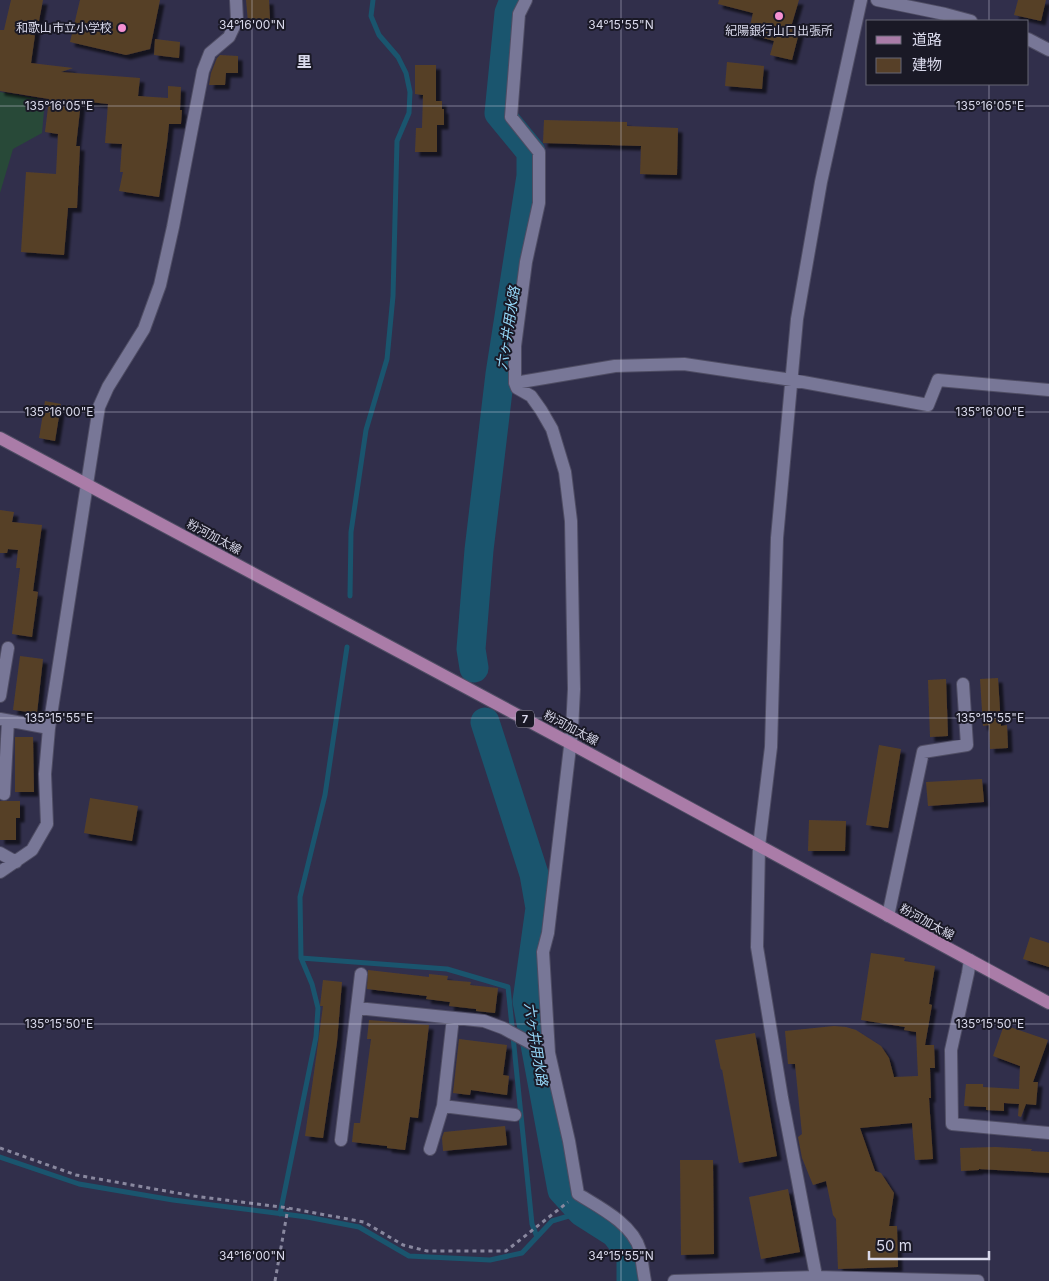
<svg xmlns="http://www.w3.org/2000/svg" width="1049" height="1281" viewBox="0 0 1049 1281" font-family="Inter,'Noto Sans JP',sans-serif">
<defs>
<filter id="shadow"><feDropShadow dx="4.5" dy="4.5" stdDeviation="1" flood-color="#0009"/></filter>
</defs>
<rect width="100%" height="100%" fill="#312f4b"/>
<path fill="#284938" d="M 0,92 L 45,100 L 42,133 L 13,149 L 0,193 Z"/>
<g fill="none" stroke-linecap="round" stroke-linejoin="round">
<path stroke="#1a556e" stroke-width="5" d="M 350,596 L 351,532 L 366,430 L 387,359 L 393,296 L 397,141 L 409,113 L 410,92 L 406,73 L 398,57 L 379,35 L 371,16 L 373,0
M 301,958 L 447,969 L 508,987 L 532,1224 L 537,1237
M 0,1157 L 79,1184 L 173,1200 L 307,1217 L 359,1227 L 409,1256 L 490,1260 L 522,1253 L 552,1221 L 582,1212
M 280,1214 L 316,1037 L 318,1008 L 312,984 L 301,958 L 300,897 L 325,795 L 347,647"/>
<path stroke="#1a556e" stroke-width="29" d="M 474,668 L 471,649 L 479,550 L 500,374 L 531,176 L 531,152 L 499,113 L 509,13 L 514,0
M 485,722 L 534,874 L 540,908 L 527,1001 L 562,1190 L 582,1212 L 615,1233 L 631,1254 L 631,1281"/>
</g>
<path fill="#574028" filter="url(#shadow)" d="M 11,0 L 43,0 L 39,21 L 37,21 L 31,63 L 73,68 L 61,72 L 140,78 L 138,96 L 168,98 L 168,86 L 181,87 L 180,110 L 182,110 L 181,124 L 169,124 L 167,143 L 159,197 L 119,191 L 123,172 L 120,172 L 122,144 L 105,143 L 108,104 L 81,101 L 76,146 L 80,146 L 77,208 L 68,208 L 64,255 L 21,252 L 26,172 L 56,174 L 58,134 L 45,132 L 49,99 L 0,91 L 0,30 L 4,30 Z
M 80,0 L 160,0 L 150,49 L 126,55 L 70,42 Z
M 246,0 L 269,0 L 270,20 L 248,22 Z
M 719,0 L 799,0 L 791,27 L 800,29 L 792,60 L 770,55 L 774,41 L 748,34 L 753,13 L 718,4 Z
M 1018,0 L 1046,0 L 1041,21 L 1014,15 Z
M 155,39 L 180,42 L 179,58 L 154,55 Z
M 220,55 L 238,56 L 238,73 L 226,73 L 225,85 L 209,85 L 211,73 L 217,58 Z
M 727,62 L 764,66 L 762,89 L 725,86 Z
M 415,65 L 436,65 L 436,101 L 442,101 L 442,109 L 444,109 L 444,125 L 437,125 L 437,152 L 415,152 L 416,128 L 422,128 L 423,95 L 415,94 Z
M 544,120 L 627,122 L 627,126 L 678,128 L 677,175 L 640,174 L 641,146 L 543,143 Z
M 45,401 L 61,404 L 55,441 L 39,438 Z
M 0,510 L 14,512 L 12,522 L 42,525 L 33,591 L 38,592 L 32,637 L 12,634 L 20,568 L 16,568 L 18,550 L 8,549 L 7,553 L 0,553 Z
M 20,656 L 43,659 L 37,713 L 13,710 Z
M 998,678 L 1001,726 L 1007,725 L 1008,748 L 990,749 L 989,725 L 983,726 L 980,679 Z
M 946,679 L 948,736 L 930,737 L 928,680 Z
M 15,737 L 33,737 L 34,792 L 15,792 Z
M 879,745 L 901,749 L 888,828 L 866,825 Z
M 982,779 L 984,802 L 928,806 L 926,782 Z
M 90,798 L 138,806 L 132,841 L 84,833 Z
M 0,801 L 20,801 L 20,818 L 16,818 L 16,840 L 0,840 Z
M 809,820 L 846,821 L 845,851 L 808,851 Z
M 1030,937 L 1049,943 L 1049,967 L 1023,959 Z
M 871,953 L 905,958 L 904,961 L 935,966 L 929,1004 L 932,1005 L 925,1045 L 934,1045 L 935,1068 L 930,1068 L 931,1098 L 929,1098 L 933,1159 L 915,1160 L 912,1123 L 860,1128 L 875,1171 L 881,1173 L 894,1193 L 889,1226 L 897,1226 L 898,1267 L 838,1269 L 836,1219 L 833,1215 L 826,1181 L 813,1185 L 802,1158 L 798,1137 L 802,1134 L 795,1064 L 788,1064 L 785,1031 L 834,1026 L 846,1027 L 856,1030 L 881,1046 L 889,1058 L 894,1077 L 918,1076 L 916,1032 L 904,1030 L 905,1027 L 861,1020 Z
M 368,970 L 429,977 L 429,974 L 448,976 L 447,980 L 471,982 L 470,985 L 498,988 L 495,1013 L 476,1011 L 476,1009 L 449,1006 L 450,1002 L 426,999 L 427,996 L 367,989 Z
M 323,980 L 342,982 L 337,1042 L 323,1138 L 305,1136 L 317,1051 L 323,1006 L 320,1006 Z
M 369,1020 L 429,1025 L 418,1118 L 410,1117 L 405,1150 L 387,1148 L 387,1146 L 352,1142 L 354,1123 L 360,1123 L 371,1039 L 367,1039 Z
M 1004,1025 L 1048,1040 L 1033,1082 L 1038,1082 L 1036,1105 L 1026,1104 L 1021,1117 L 1018,1116 L 1019,1104 L 1004,1103 L 1004,1111 L 986,1110 L 986,1107 L 964,1106 L 966,1084 L 983,1084 L 983,1087 L 1019,1089 L 1020,1066 L 993,1056 Z
M 755,1033 L 777,1156 L 739,1163 L 722,1069 L 721,1070 L 715,1040 Z
M 459,1039 L 507,1045 L 503,1075 L 509,1076 L 507,1095 L 471,1090 L 470,1095 L 453,1093 Z
M 505,1126 L 507,1145 L 443,1151 L 442,1138 L 444,1132 Z
M 995,1147 L 1032,1149 L 1031,1151 L 1049,1152 L 1049,1173 L 979,1169 L 979,1170 L 961,1171 L 960,1148 Z
M 680,1160 L 713,1160 L 714,1254 L 681,1255 Z
M 788,1189 L 800,1252 L 761,1259 L 749,1197 Z"/>
<g fill="none" stroke-linecap="round" stroke-linejoin="round">
<defs>
<path id="street" d="M 526,0 L 519,14 L 511,117 L 539,152 L 539,203 L 526,262 L 515,346 L 515,383 L 517,388 L 531,396 L 541,410 L 552,429 L 565,472 L 571,521 L 574,689 L 572,730 L 548,933 L 543,952 L 549,1053 L 569,1141 L 578,1194 C 599,1207 633,1224 640,1250 C 642,1260 643,1271 645,1281
M 877,0 L 945,14 L 971,21
M 1028,39 L 1049,50
M 515,383 L 615,366 L 684,364 L 792,380 L 928,405 L 938,380 L 1049,390
M 0,696 L 8,648
M 0,719 L 49,728
M 4,794 L 8,721
M 0,853 L 16,862
M 0,872 L 32,850 L 47,824 L 45,774 L 49,728 L 99,407 L 108,387 L 144,329 L 160,285 L 173,227 L 203,71 L 210,53 L 229,37 L 237,20 L 236,0
M 888,916 L 923,752 L 967,745 L 963,684
M 970,960 L 968,973 L 951,1050 L 952,1124 L 1049,1133
M 357,1008 L 484,1021 L 503,1028 L 549,1053
M 443,1106 L 515,1115
M 341,1140 L 361,974
M 430,1149 L 443,1106 L 453,1018
M 674,1281 L 816,1277 L 978,1281
M 817,1281 L 782,1098 L 757,947 L 759,846 L 771,747 L 777,538 L 797,319 L 821,182 L 861,0"/>
<path id="primary" d="M 0,438 L 579,748 L 1049,1003"/>
</defs>
<use href="#street" stroke="#4f4d64" stroke-width="14"/>
<use href="#primary" stroke="#4f4d64" stroke-width="14"/>
<path stroke="#89889f" stroke-width="3" stroke-dasharray="4 4" stroke-linecap="butt" d="M 0,1148 L 76,1175 L 194,1196 L 288,1208 L 364,1222 L 403,1245 L 427,1251 L 506,1251 L 568,1202
M 275,1281 L 288,1208"/>
<use href="#street" stroke="#787797" stroke-width="12"/>
<use href="#primary" stroke="#aa7ca8" stroke-width="12"/>
</g>
<path fill="none" stroke="#d9d9eb" stroke-width="1" stroke-opacity="0.45" d="M 252,0 L 252,1281M 621,0 L 621,1281M 989,0 L 989,21M 989,84 L 989,1281M 0,106 L 1049,106M 0,412 L 1049,412M 0,718 L 1049,718M 0,1024 L 1049,1024"/>
<g fill="#f591d2" stroke="#1a1926" stroke-width="2">
<circle cx="779" cy="16" r="5"/>
<circle cx="122" cy="28" r="5"/>
</g>
<g text-anchor="middle" stroke-width="4" stroke-linejoin="round" paint-order="stroke">
<rect fill="#1a1926" stroke="#a09fb0" stroke-width="1" x="516" y="710.5" width="18" height="17" rx="4"/>
<g font-size="11" font-weight="bold" fill="#d9d9eb">
<text x="525" y="723">7</text>
</g>
<g font-size="12" fill="#d9d9eb" stroke="#1a1926" text-anchor="end">
<text x="112" y="32">和歌山市立小学校</text>
<text x="779" y="35" text-anchor="middle">紀陽銀行山口出張所</text>
</g>
<g font-size="12" fill="#d9d9eb" stroke="#1a1926">
<text transform="translate(214 537) rotate(28)" y="4">粉河加太線</text>
<text transform="translate(571 728) rotate(28)" y="4">粉河加太線</text>
<text transform="translate(927 922) rotate(29)" y="4">粉河加太線</text>
</g>
<g font-size="14" font-style="italic" fill="#96d9fa" stroke="#1a1926">
<text transform="translate(508 328) rotate(-81)" y="5">六ヶ井用水路</text>
<text transform="translate(536 1044) rotate(81)" y="5">六ヶ井用水路</text>
</g>
<g font-size="15" font-weight="bold" fill="#d9d9eb" stroke="#1a1926">
<text x="304" y="67">里</text>
</g>
</g>
<g font-size="12" text-anchor="middle" fill="#d9d9eb" stroke="#1a1926" stroke-width="4" stroke-linejoin="round" paint-order="stroke">
<text x="252" y="29">34°16'00"N</text>
<text x="621" y="29">34°15'55"N</text>
<text x="990" y="110">135°16'05"E</text>
<text x="59" y="110">135°16'05"E</text>
<text x="990" y="416">135°16'00"E</text>
<text x="59" y="416">135°16'00"E</text>
<text x="990" y="722">135°15'55"E</text>
<text x="59" y="722">135°15'55"E</text>
<text x="990" y="1028">135°15'50"E</text>
<text x="59" y="1028">135°15'50"E</text>
<text x="252" y="1260">34°16'00"N</text>
<text x="621" y="1260">34°15'55"N</text>
</g>
<rect x="866" y="20" width="162" height="65" fill="#1a1926" stroke="#666675"/>
<rect x="876" y="36" width="25" height="8" fill="#aa7ca8" stroke="#666675"/>
<text x="912" y="45" font-size="15" fill="#d9d9eb">道路</text>
<rect x="876" y="58" width="25" height="15" fill="#574028" stroke="#666675"/>
<text x="912" y="70" font-size="15" fill="#d9d9eb">建物</text>
<path d="M869 1251v8h120v-8" fill="none" stroke="#d9d9eb" stroke-width="2.5"/>
<text x="876" y="1251" font-size="15" fill="#d9d9eb" stroke="#1a1926" stroke-width="4" paint-order="stroke">50 m</text>
</svg>
